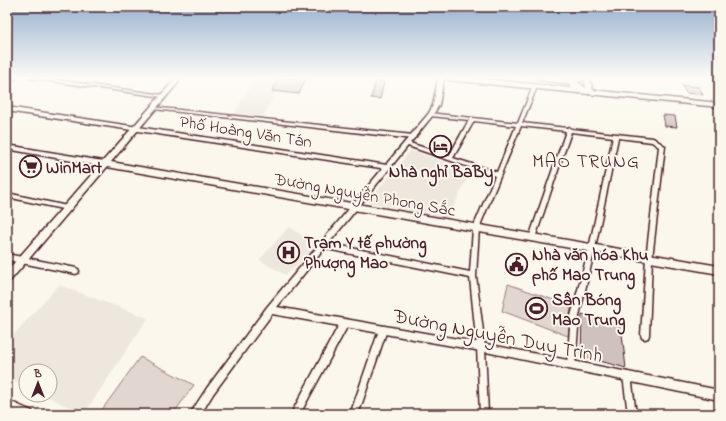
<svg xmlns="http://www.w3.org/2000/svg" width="726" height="421" viewBox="0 0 726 421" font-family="'Indie Flower',sans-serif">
<rect width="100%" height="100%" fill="#fbf7ec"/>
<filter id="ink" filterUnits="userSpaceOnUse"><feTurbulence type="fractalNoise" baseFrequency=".025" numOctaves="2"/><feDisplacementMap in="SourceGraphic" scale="8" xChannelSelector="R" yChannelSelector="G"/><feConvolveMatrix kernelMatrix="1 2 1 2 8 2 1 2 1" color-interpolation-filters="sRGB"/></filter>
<g filter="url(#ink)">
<path fill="#eee7de" d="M 255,78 L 278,78 L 272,91 L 276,92 L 263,117 L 234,114 Z
M 411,150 L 470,172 L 448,218 L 368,202 Z
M 289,227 L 317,245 L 286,275 L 259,260 Z
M 59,285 L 148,318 L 84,414 L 44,395 L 50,395 L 50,371 L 26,371 L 26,386 L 7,377 L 7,342 Z"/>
<path fill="#e2d7d0" stroke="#967b7e" d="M 508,284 L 571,306 L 568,336 L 502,311 Z
M 140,357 L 194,385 L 173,414 L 99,414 Z"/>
<path fill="#cfc2bc" stroke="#4a1f2b" d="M 279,78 L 306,78 L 299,94 L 272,91 Z
M 376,81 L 384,82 L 380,99 L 371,98 Z
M 682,85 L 699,87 L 703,95 L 686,93 Z
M 663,115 L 675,116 L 677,127 L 665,126 Z
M 582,314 L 621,326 L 626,368 L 581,356 Z"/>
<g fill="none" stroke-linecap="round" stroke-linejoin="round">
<defs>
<path id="minor" d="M 29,78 L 43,78 L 163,95 L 165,96 L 163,97 Z
M 533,86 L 537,86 L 537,87 L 522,123 L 567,128 L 569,127 L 571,129 L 653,138 L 665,146 L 652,259 L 649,335 L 648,338 L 645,339 L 642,338 L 641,335 L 646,259 L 659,147 L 652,142 L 618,138 L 595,248 L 579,316 L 575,365 L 574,368 L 571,369 L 568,368 L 567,365 L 571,316 L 589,248 L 613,137 L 571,132 L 535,238 L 534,240 L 532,241 L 530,240 L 529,238 L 566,131 L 521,126 L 479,228 L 476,276 L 485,347 L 488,414 L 480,414 L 477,347 L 470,278 L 322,248 L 320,247 L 319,245 L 320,243 L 322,242 L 470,272 L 473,228 L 495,176 L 405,145 L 404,144 L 407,142 L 449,156 L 469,120 L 431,116 L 429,114 L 429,113 L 518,123 ZM 474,121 L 516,126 L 497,172 L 453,158 Z
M 7,107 L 387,165 L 390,167 L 387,169 L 7,111 Z
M 152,107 L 413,135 L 416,137 L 413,139 L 154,109 L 152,108 Z
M 7,193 L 67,206 L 69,206 L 70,208 L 69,210 L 67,210 L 7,197 Z
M 7,254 L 76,268 L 78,269 L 79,271 L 78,273 L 76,274 L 7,260 Z
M 344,320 L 347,321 L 348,324 L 347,327 L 300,414 L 291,414 L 341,321 Z
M 383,326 L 386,327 L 387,330 L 359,412 L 358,414 L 352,414 L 351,412 L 379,330 L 380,327 Z
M 627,372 L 630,373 L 631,376 L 636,414 L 628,414 L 623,376 L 624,373 Z
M 7,400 L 32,411 L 33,414 L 20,414 L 7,408 Z"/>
<path id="tertiary" d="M 11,78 L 17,78 L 7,85 L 7,81 Z
M 438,78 L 444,78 L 439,105 L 433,115 L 277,307 L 481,343 L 719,390 L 719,400 L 481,351 L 272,314 L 213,394 L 201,414 L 190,414 L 207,388 L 267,307 L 429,113 L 433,105 Z"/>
<path id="secondary" d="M 176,78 L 182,78 L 111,162 L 719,266 L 719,274 L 107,167 L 10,281 L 7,282 L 7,271 L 99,166 L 7,149 L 7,145 L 103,161 Z
M 536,78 L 556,78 L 572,80 L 578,78 L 588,78 L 577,82 L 594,93 L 593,94 L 589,94 L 570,84 L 539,80 Z"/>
<path id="primary" d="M 568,78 L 574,78 L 578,91 L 577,92 L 573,92 L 572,91 Z
M 583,78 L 589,78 L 594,93 L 593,94 L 589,94 L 588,93 Z"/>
<path id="trunk" d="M 445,78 L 473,78 L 719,103 L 719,107 L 448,80 Z"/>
</defs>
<use href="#minor" stroke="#4a1f2b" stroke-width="3"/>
<use href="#tertiary" stroke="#4a1f2b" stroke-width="3"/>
<use href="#secondary" stroke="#4a1f2b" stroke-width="3"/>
<use href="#primary" stroke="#4a1f2b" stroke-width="3"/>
<use href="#trunk" stroke="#4a1f2b" stroke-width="3"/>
<use href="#minor" fill="#fbf7ec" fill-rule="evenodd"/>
<use href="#tertiary" fill="#fbf7ec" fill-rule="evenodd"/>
<use href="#secondary" fill="#fbf7ec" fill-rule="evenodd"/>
<use href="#primary" fill="#fbf7ec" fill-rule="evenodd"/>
<use href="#trunk" fill="#fbf7ec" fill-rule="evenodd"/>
</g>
</g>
<linearGradient id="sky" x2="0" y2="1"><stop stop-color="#97b1cf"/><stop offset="0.57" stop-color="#fdfbf6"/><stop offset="1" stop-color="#fdfbf6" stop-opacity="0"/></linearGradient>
<rect width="726" height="137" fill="url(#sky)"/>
<defs>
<symbol id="hotel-ring" viewBox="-11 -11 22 22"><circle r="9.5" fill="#fbf7ec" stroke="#4a1f2b" stroke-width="1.5"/><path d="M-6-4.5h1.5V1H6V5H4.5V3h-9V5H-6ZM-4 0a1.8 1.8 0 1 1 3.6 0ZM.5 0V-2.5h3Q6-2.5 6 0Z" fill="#4a1f2b"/></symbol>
<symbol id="supermarket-ring" viewBox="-11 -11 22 22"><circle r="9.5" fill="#fbf7ec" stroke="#4a1f2b" stroke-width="1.5"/><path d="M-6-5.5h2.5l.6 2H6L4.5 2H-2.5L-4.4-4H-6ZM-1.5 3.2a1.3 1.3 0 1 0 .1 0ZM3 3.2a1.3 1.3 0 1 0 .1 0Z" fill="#4a1f2b"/></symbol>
<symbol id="hospital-ring" viewBox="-11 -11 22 22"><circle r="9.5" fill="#fbf7ec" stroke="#4a1f2b" stroke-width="1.5"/><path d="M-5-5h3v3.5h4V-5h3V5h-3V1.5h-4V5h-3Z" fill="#4a1f2b"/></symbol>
<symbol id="civic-ring" viewBox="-11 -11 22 22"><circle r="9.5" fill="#fbf7ec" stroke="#4a1f2b" stroke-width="1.5"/><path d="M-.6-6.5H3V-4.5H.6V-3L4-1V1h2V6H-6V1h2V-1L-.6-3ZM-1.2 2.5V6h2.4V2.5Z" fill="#4a1f2b"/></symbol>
<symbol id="stadium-ring" viewBox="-11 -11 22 22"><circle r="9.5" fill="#fbf7ec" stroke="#4a1f2b" stroke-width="1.5"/><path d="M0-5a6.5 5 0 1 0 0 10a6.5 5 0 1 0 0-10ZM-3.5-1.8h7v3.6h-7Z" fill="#4a1f2b"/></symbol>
</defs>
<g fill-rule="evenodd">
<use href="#hotel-ring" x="428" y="134" width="25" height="25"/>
<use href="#supermarket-ring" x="18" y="154" width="25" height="25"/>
<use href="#hospital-ring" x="276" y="240" width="25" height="25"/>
<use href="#civic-ring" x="504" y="252" width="25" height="25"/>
<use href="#stadium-ring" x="524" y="296" width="25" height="25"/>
</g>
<g text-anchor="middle" stroke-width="4" stroke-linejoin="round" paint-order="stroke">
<g font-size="17" fill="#4a1f2b" stroke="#fbf7ec">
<text transform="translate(246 131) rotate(9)" y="6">Phố Hoàng Văn Tán</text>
<text transform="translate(365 194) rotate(10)" y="6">Đường Nguyễn Phong Sắc</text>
</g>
<g font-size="17" font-weight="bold" fill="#4a1f2b" stroke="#fbf7ec" text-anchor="start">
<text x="46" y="173">WinMart</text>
<text x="441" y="177" text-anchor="middle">Nhà nghỉ BaBy</text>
<text x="304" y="248">Trạm Y tế phường<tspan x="304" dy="20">Phượng Mao</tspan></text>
<text x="532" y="260">Nhà văn hóa Khu<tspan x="532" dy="20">phố Mao Trung</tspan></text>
<text x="552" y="305">Sân Bóng<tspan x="552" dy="20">Mao Trung</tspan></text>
</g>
<g font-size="19" letter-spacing="1" fill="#4a1f2b" stroke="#fbf7ec">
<text x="586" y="167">MAO TRUNG</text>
</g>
<g font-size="20" fill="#4a1f2b" stroke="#fbf7ec">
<text transform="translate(498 335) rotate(11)" y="7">Đường Nguyễn Duy Trinh</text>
</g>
</g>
<rect width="726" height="421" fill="none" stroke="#fbf7ec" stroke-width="24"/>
<rect x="12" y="12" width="702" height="397" fill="none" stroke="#4a1f2b" stroke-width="1.5" filter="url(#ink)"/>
<g transform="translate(38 383)"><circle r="19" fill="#fbf7ec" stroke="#b4a19f"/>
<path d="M0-3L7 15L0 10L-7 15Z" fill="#4a1f2b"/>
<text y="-6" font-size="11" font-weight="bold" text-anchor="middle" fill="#4a1f2b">B</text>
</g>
</svg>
